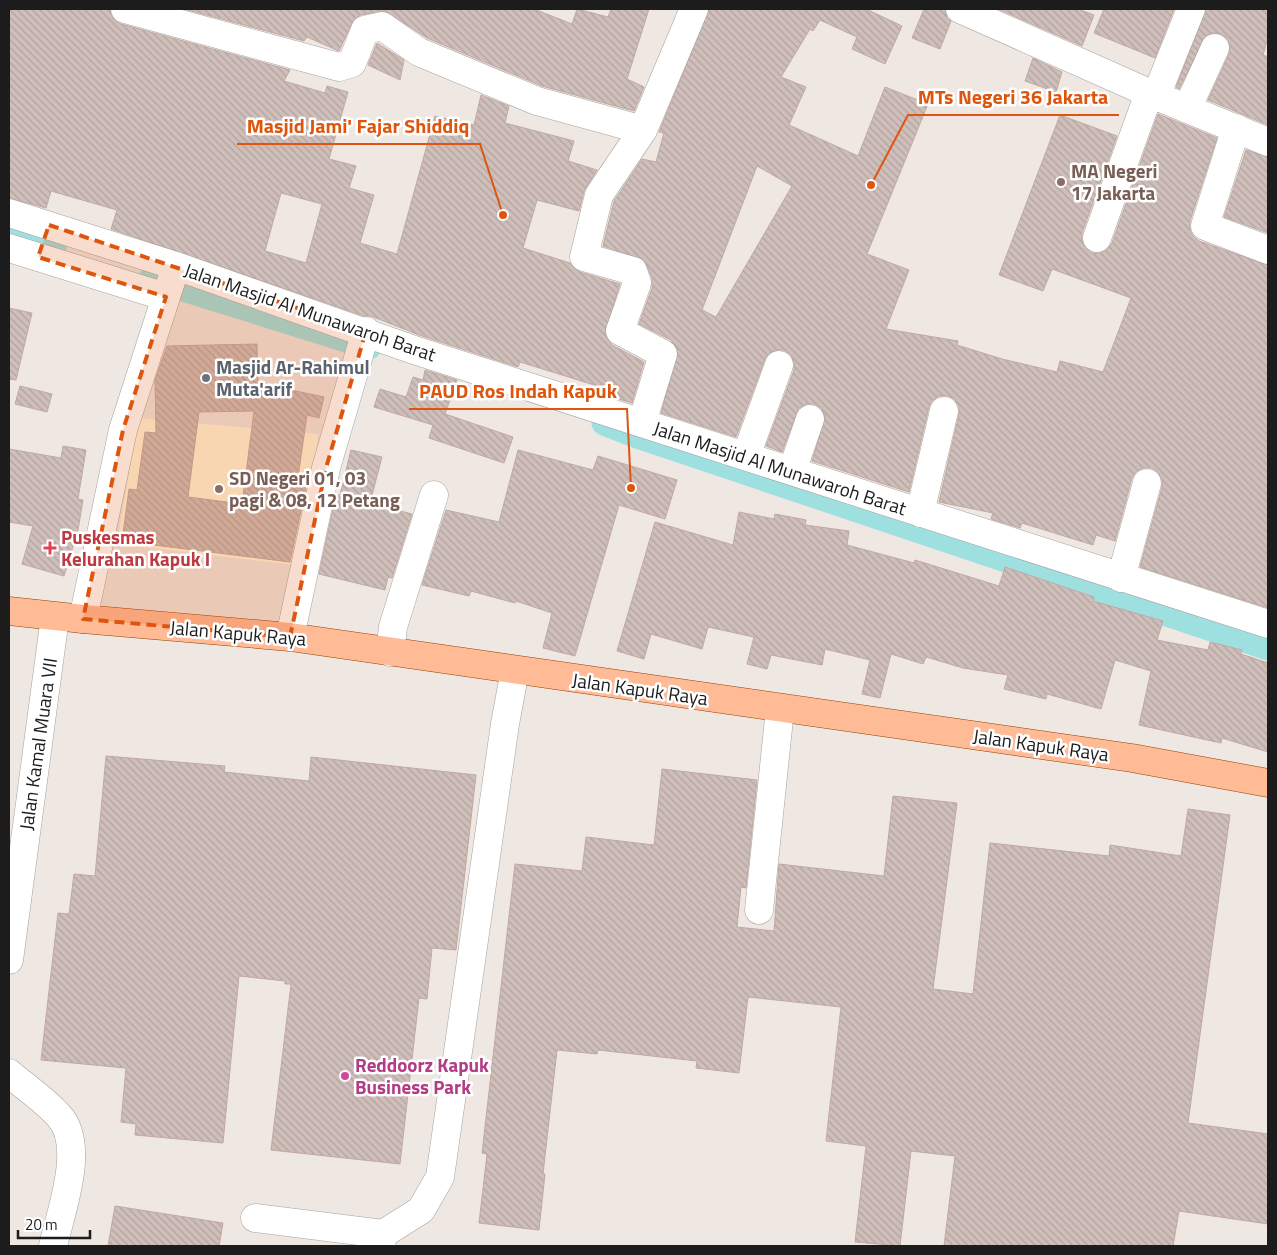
<svg xmlns="http://www.w3.org/2000/svg" width="1277" height="1255" viewBox="0 0 1277 1255" font-family="'Titillium Web',sans-serif">
<defs>
<pattern id="building-back-hatch" width="6" height="6" patternUnits="userSpaceOnUse" patternTransform="scale(1.25)"><rect width="6" height="6" fill="#cfbeba"/><path d="M-1 5l2 2M0 0l6 6M5-1l2 2" fill="none" stroke="#b1a39f"/></pattern>
</defs>
<rect width="100%" height="100%" fill="#efe7e1"/>
<path fill="#fff7da" d="M 138,418 L 318,434 L 303,566 L 117,544 Z"/>
<g fill="none" stroke-linecap="round" stroke-linejoin="round">
<path stroke="#9ee0e0" stroke-width="25" d="M 9,233 L 54,248
M 151,279 L 369,347
M 604,423 L 640,437 L 1268,648"/>
</g>
<path fill="url(#building-back-hatch)" stroke="#c1a9a2" fill-rule="evenodd" d="M 9,9 L 110,9 L 114,20 L 121,24 L 290,70 L 284,81 L 325,93 L 327,86 L 348,92 L 329,159 L 356,166 L 349,188 L 374,195 L 360,243 L 397,254 L 435,116 L 474,125 L 481,95 L 509,106 L 505,123 L 574,141 L 568,161 L 597,170 L 584,191 L 579,211 L 537,200 L 523,248 L 570,263 L 580,272 L 620,284 L 605,333 L 612,345 L 644,362 L 632,403 L 602,394 L 604,388 L 520,362 L 518,367 L 419,335 L 371,316 L 364,316 L 111,229 L 117,210 L 51,191 L 46,208 L 9,198 ZM 281,193 L 322,204 L 306,263 L 265,251 Z
M 184,9 L 534,9 L 572,24 L 577,9 L 608,17 L 611,9 L 649,9 L 627,79 L 644,87 L 634,111 L 542,86 L 427,38 L 385,11 L 361,15 L 354,19 L 339,51 L 307,37 L 304,41 Z
M 709,9 L 866,9 L 902,26 L 885,64 L 852,49 L 857,37 L 820,20 L 813,31 L 810,29 L 781,77 L 806,87 L 789,125 L 858,156 L 885,87 L 928,104 L 867,254 L 909,270 L 886,329 L 958,341 L 957,345 L 1002,359 L 1057,372 L 1060,361 L 1103,372 L 1131,298 L 1052,269 L 1043,291 L 999,275 L 1060,115 L 1117,136 L 1082,233 L 1082,240 L 1085,248 L 1092,253 L 1099,253 L 1107,250 L 1112,243 L 1158,114 L 1217,138 L 1190,221 L 1190,230 L 1193,236 L 1199,241 L 1268,265 L 1268,608 L 1140,567 L 1162,487 L 1162,480 L 1158,472 L 1152,468 L 1143,468 L 1136,472 L 1132,478 L 1115,541 L 1096,535 L 1093,545 L 1022,523 L 1020,528 L 991,519 L 993,513 L 939,502 L 959,414 L 959,406 L 954,399 L 948,396 L 939,396 L 932,401 L 929,407 L 909,492 L 812,461 L 825,417 L 821,408 L 815,404 L 807,404 L 799,408 L 782,452 L 766,446 L 794,370 L 794,363 L 791,355 L 784,350 L 777,350 L 769,353 L 765,359 L 736,437 L 661,413 L 678,351 L 671,340 L 639,324 L 652,288 L 652,278 L 644,260 L 603,246 L 614,201 L 642,159 L 656,162 L 664,133 L 659,132 ZM 757,166 L 792,186 L 716,317 L 702,310 Z
M 924,9 L 945,9 L 947,18 L 951,21 L 940,49 L 912,38 Z
M 998,9 L 1078,9 L 1094,15 L 1082,46 Z
M 1104,9 L 1174,9 L 1155,58 L 1094,33 Z
M 1206,9 L 1268,9 L 1268,38 L 1263,55 L 1268,57 L 1268,125 L 1208,100 L 1229,54 L 1230,46 L 1228,39 L 1221,34 L 1213,33 L 1206,36 L 1179,89 L 1176,87 Z
M 377,43 L 404,60 L 400,80 L 368,65 Z
M 1033,58 L 1062,72 L 1056,92 L 1025,81 Z
M 1246,150 L 1268,157 L 1268,233 L 1224,217 Z
M 9,308 L 32,313 L 16,380 L 9,379 Z
M 257,344 L 258,383 L 324,397 L 319,418 L 307,415 L 297,484 L 306,487 L 290,562 L 122,541 L 129,489 L 137,490 L 145,432 L 156,433 L 155,380 L 167,346 ZM 254,411 L 242,504 L 188,497 L 199,412 Z
M 425,370 L 457,380 L 445,414 L 513,437 L 504,463 L 429,438 L 433,425 L 374,407 L 380,389 L 406,397 L 413,377 L 423,380 Z
M 20,386 L 52,394 L 47,412 L 15,404 Z
M 63,446 L 86,450 L 78,499 L 83,500 L 78,530 L 64,576 L 22,564 L 33,526 L 9,522 L 9,449 L 61,458 Z
M 351,450 L 382,457 L 370,503 L 412,514 L 392,578 L 388,577 L 385,590 L 319,574 L 336,495 L 340,495 Z
M 518,450 L 593,470 L 598,456 L 677,480 L 665,519 L 619,505 L 575,656 L 543,648 L 552,613 L 516,601 L 515,603 L 471,591 L 469,596 L 422,585 L 446,510 L 499,522 Z
M 739,512 L 774,519 L 775,514 L 806,520 L 805,525 L 849,531 L 847,545 L 914,563 L 915,560 L 999,586 L 1005,567 L 1094,597 L 1093,601 L 1163,621 L 1157,640 L 1208,650 L 1210,642 L 1242,650 L 1241,654 L 1268,663 L 1268,752 L 1222,738 L 1221,743 L 1139,725 L 1151,671 L 1115,660 L 1101,709 L 1047,694 L 1046,699 L 1004,689 L 1008,675 L 963,668 L 926,657 L 923,664 L 891,654 L 880,698 L 862,694 L 870,660 L 825,649 L 822,665 L 771,655 L 767,669 L 747,664 L 754,637 L 708,627 L 702,649 L 651,634 L 644,659 L 617,651 L 655,522 L 733,545 Z
M 106,756 L 225,766 L 224,772 L 309,781 L 311,757 L 476,775 L 456,950 L 432,948 L 427,999 L 419,998 L 400,1164 L 271,1150 L 291,984 L 285,984 L 285,981 L 239,976 L 223,1143 L 135,1135 L 136,1124 L 121,1122 L 126,1068 L 41,1060 L 58,913 L 69,914 L 74,874 L 95,876 Z
M 662,769 L 757,780 L 746,888 L 741,887 L 737,927 L 774,931 L 779,864 L 884,876 L 893,796 L 957,803 L 933,989 L 973,994 L 990,843 L 1109,856 L 1110,845 L 1181,856 L 1188,809 L 1230,815 L 1188,1123 L 1268,1134 L 1268,1224 L 1179,1211 L 1173,1246 L 944,1246 L 955,1156 L 911,1151 L 900,1246 L 855,1242 L 866,1146 L 826,1141 L 841,1007 L 748,997 L 739,1073 L 696,1068 L 697,1061 L 598,1050 L 597,1054 L 557,1050 L 543,1174 L 545,1174 L 539,1230 L 479,1223 L 487,1154 L 482,1153 L 515,864 L 582,871 L 586,837 L 654,845 Z
M 115,1206 L 223,1223 L 219,1246 L 108,1246 Z"/>
<g fill="none" stroke-linecap="round" stroke-linejoin="round">
<defs>
<path id="minor" d="M 125,9 L 339,67 L 352,63 L 365,30 L 382,26 L 419,52 L 537,101 L 643,130 L 694,9
M 960,9 L 1149,93 L 1268,142
M 1156,96 L 1191,9
M 1187,109 L 1215,48
M 1236,128 L 1205,226 L 1268,250
M 9,213 L 176,266 L 414,350 L 1268,624
M 1097,238 L 1149,93
M 9,248 L 166,297
M 642,423 L 663,354 L 620,331 L 637,283 L 633,271 L 584,257 L 599,195 L 643,130
M 746,456 L 779,365
M 792,471 L 810,419
M 920,513 L 944,411
M 1121,578 L 1147,483
M 83,619 L 123,430 L 176,266
M 290,637 L 326,468 L 366,331
M 390,652 L 393,627 L 434,495
M 759,910 L 780,709
M 9,960 L 55,617
M 9,1073 C 25,1087 45,1100 59,1116 C 86,1145 61,1211 53,1246
M 255,1218 L 383,1234
M 381,1246 L 383,1234 L 421,1210 L 440,1177 L 505,724 L 515,670"/>
<path id="major" d="M 9,611 L 83,619 L 290,637 L 1132,758 L 1268,783"/>
</defs>
<use href="#minor" stroke="#a3a3a3" stroke-width="29"/>
<use href="#major" stroke="#954200" stroke-width="29"/>
<use href="#minor" stroke="#fff" stroke-width="28"/>
<use href="#major" stroke="#ffba96" stroke-width="28"/>
</g>
<path fill="#de560d" fill-opacity="0.2" stroke="#de560d" stroke-width="4" stroke-dasharray="10 6" stroke-linejoin="round" d="M 49,225 L 366,331 L 326,468 L 290,637 L 83,619 L 123,430 L 166,297 L 38,257 Z"/>
<g fill="#8d6e63" stroke="#fff" stroke-width="2">
<circle cx="1061" cy="182" r="5"/>
<circle cx="219" cy="489" r="5"/>
</g>
<circle fill="#6b7280" stroke="#fff" stroke-width="2" cx="206" cy="378" r="5"/>
<path fill="#e0444e" stroke="#fff" stroke-width="2" d="M47.5 540.5h5v5h5v5h-5v5h-5v-5h-5v-5h5z"/>
<circle fill="#d1479c" stroke="#fff" stroke-width="2" cx="345" cy="1076" r="5"/>
<g text-anchor="middle" stroke-width="5" stroke-linejoin="round" paint-order="stroke">
<g font-size="19" font-weight="bold" fill="#785e54" stroke="#fff" text-anchor="start">
<text x="1071" y="178">MA Negeri<tspan x="1071" dy="22">17 Jakarta</tspan></text>
<text x="229" y="485">SD Negeri 01, 03<tspan x="229" dy="22">pagi &amp; 08, 12 Petang</tspan></text>
</g>
<g font-size="19" fill="#1c1c1c" stroke="#fff">
<text transform="translate(310 312) rotate(19)" y="7">Jalan Masjid Al Munawaroh Barat</text>
<text transform="translate(780 468) rotate(18)" y="7">Jalan Masjid Al Munawaroh Barat</text>
<text transform="translate(238 633) rotate(5)" y="7">Jalan Kapuk Raya</text>
<text transform="translate(640 689) rotate(8)" y="7">Jalan Kapuk Raya</text>
<text transform="translate(38 744) rotate(-82)" y="7">Jalan Kamal Muara VII</text>
<text transform="translate(1041 745) rotate(8)" y="7">Jalan Kapuk Raya</text>
</g>
<g font-size="19" font-weight="bold" fill="#5b616d" stroke="#fff" text-anchor="start">
<text x="216" y="374">Masjid Ar-Rahimul<tspan x="216" dy="22">Muta'arif</tspan></text>
</g>
<g font-size="19" font-weight="bold" fill="#be3a42" stroke="#fff" text-anchor="start">
<text x="61" y="544">Puskesmas<tspan x="61" dy="22">Kelurahan Kapuk I</tspan></text>
</g>
<g font-size="19" font-weight="bold" fill="#b23c85" stroke="#fff" text-anchor="start">
<text x="355" y="1072">Reddoorz Kapuk<tspan x="355" dy="22">Business Park</tspan></text>
</g>
</g>
<path fill="none" stroke="#de560d" stroke-width="2" d="M871 185L908 115H1119M503 215L480 144H237M631 488L627 409H409"/>
<g fill="#de560d" stroke="#fff" stroke-width="2">
<circle cx="871" cy="185" r="5"/>
<circle cx="503" cy="215" r="5"/>
<circle cx="631" cy="488" r="5"/>
</g>
<g font-size="20" text-anchor="middle" font-weight="bold" fill="#de560d" stroke="#fff" stroke-width="5" stroke-linejoin="round" paint-order="stroke">
<text x="1013" y="104">MTs Negeri 36 Jakarta</text>
<text x="358" y="133">Masjid Jami' Fajar Shiddiq</text>
<text x="518" y="398">PAUD Ros Indah Kapuk</text>
</g>
<rect width="1277" height="1255" fill="none" stroke="#1c1c1c" stroke-width="20"/>
<path d="M18 1230v8h72v-8" fill="none" stroke="#1c1c1c" stroke-width="2.5"/>
<text x="25" y="1230" font-size="15" fill="#1c1c1c" stroke="#ffffff" stroke-width="4" paint-order="stroke">20 m</text>
</svg>
